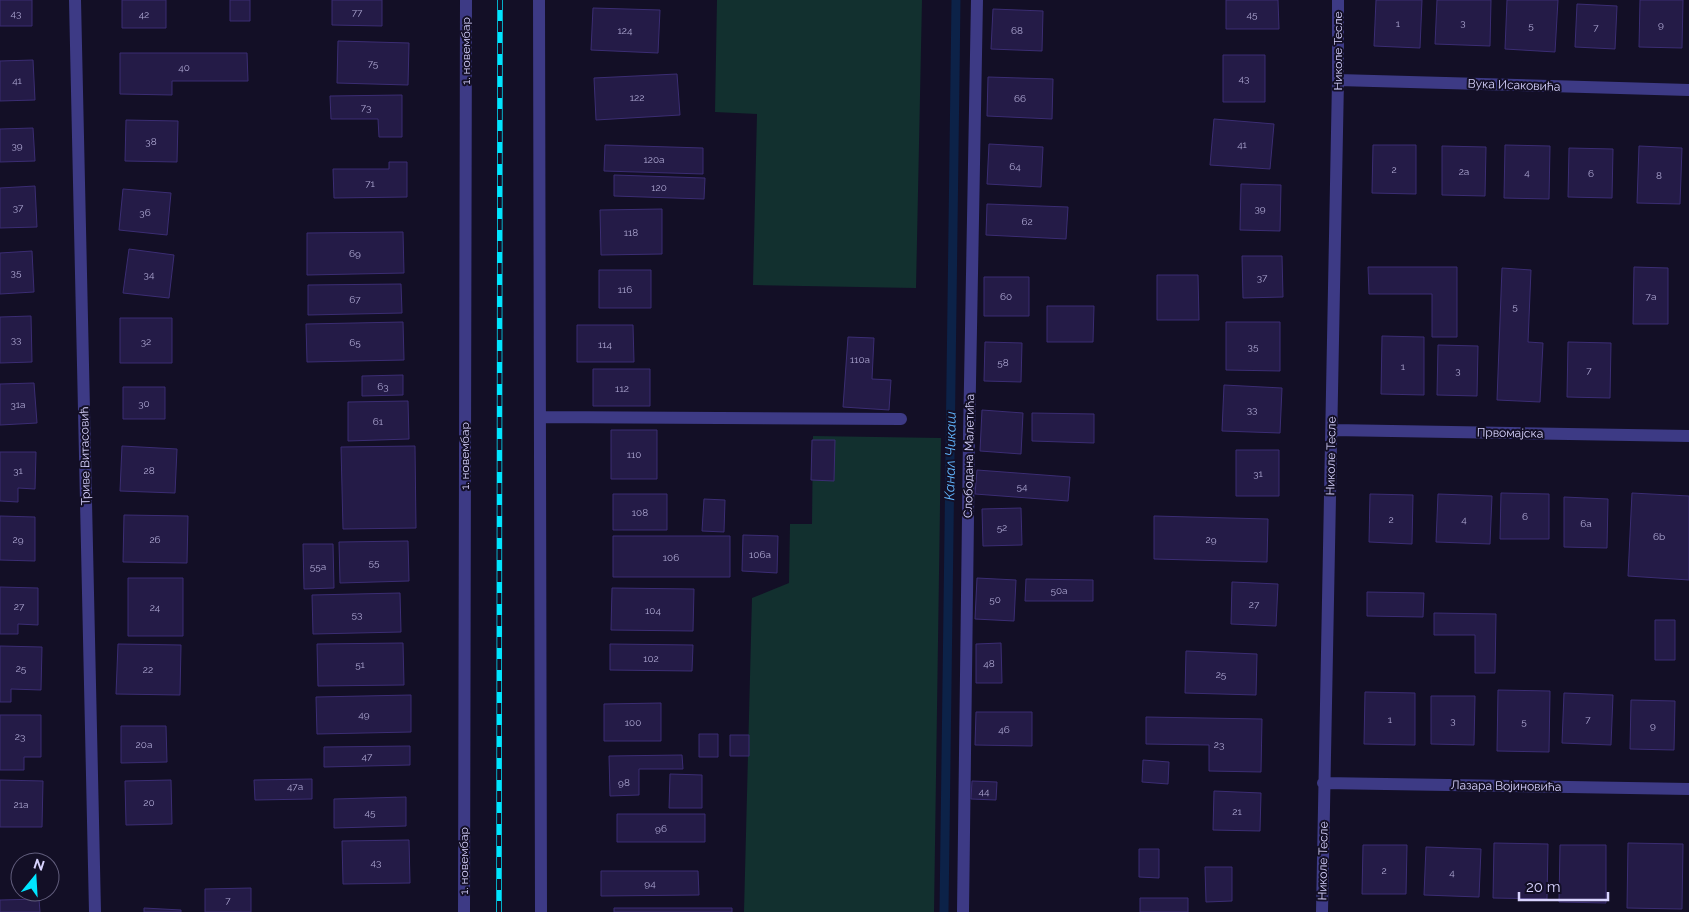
<svg xmlns="http://www.w3.org/2000/svg" width="1689" height="912" viewBox="0 0 1689 912" font-family="Raleway,sans-serif">
<rect width="100%" height="100%" fill="#130f26"/>
<path fill="#12302f" d="M 717,0 L 922,0 L 916,288 L 753,285 L 757,114 L 715,112 Z
M 813,436 L 941,438 L 934,912 L 744,912 L 752,598 L 789,583 L 790,524 L 812,524 Z"/>
<g fill="none" stroke-linecap="round" stroke-linejoin="round">
<path stroke="#0c2248" stroke-width="9" d="M 944,912 L 956,0"/>
</g>
<path fill="#241b47" stroke="#3b2d73" d="M 0,0 L 32,0 L 32,26 L 0,26 Z
M 122,0 L 166,0 L 166,28 L 122,28 Z
M 230,0 L 250,0 L 250,21 L 230,21 Z
M 332,0 L 382,0 L 382,26 L 332,25 Z
M 1226,0 L 1278,0 L 1279,29 L 1226,29 Z
M 1376,0 L 1422,0 L 1420,48 L 1374,46 Z
M 1437,0 L 1491,0 L 1490,46 L 1435,44 Z
M 1507,0 L 1558,0 L 1555,52 L 1505,49 Z
M 1640,0 L 1683,0 L 1682,48 L 1639,47 Z
M 1577,4 L 1617,6 L 1615,49 L 1575,47 Z
M 593,8 L 660,10 L 658,53 L 591,50 Z
M 993,9 L 1043,11 L 1042,51 L 991,49 Z
M 338,41 L 409,43 L 408,85 L 337,83 Z
M 120,53 L 247,53 L 248,81 L 172,81 L 172,95 L 120,94 Z
M 1223,55 L 1265,55 L 1265,102 L 1223,102 Z
M 33,60 L 35,100 L 0,101 L 0,61 Z
M 677,74 L 680,115 L 596,120 L 594,78 Z
M 988,77 L 1053,79 L 1052,119 L 987,116 Z
M 402,95 L 402,137 L 379,137 L 378,119 L 331,119 L 330,96 Z
M 1214,119 L 1274,124 L 1270,169 L 1210,165 Z
M 126,120 L 178,121 L 177,162 L 125,161 Z
M 33,128 L 35,161 L 0,162 L 0,129 Z
M 989,144 L 1043,147 L 1041,187 L 987,184 Z
M 605,145 L 703,148 L 703,174 L 604,171 Z
M 1373,145 L 1416,145 L 1416,194 L 1372,193 Z
M 1505,145 L 1550,146 L 1549,199 L 1504,198 Z
M 1442,146 L 1486,147 L 1485,196 L 1442,195 Z
M 1639,146 L 1682,148 L 1680,204 L 1637,203 Z
M 1569,148 L 1613,149 L 1612,198 L 1568,197 Z
M 389,162 L 407,162 L 407,197 L 334,198 L 333,169 L 389,169 Z
M 614,175 L 705,178 L 704,199 L 614,196 Z
M 1241,184 L 1281,185 L 1280,231 L 1240,230 Z
M 35,186 L 37,227 L 0,228 L 0,188 Z
M 123,189 L 171,193 L 167,235 L 119,230 Z
M 987,204 L 1068,207 L 1066,239 L 986,235 Z
M 662,209 L 662,254 L 601,255 L 600,210 Z
M 403,232 L 404,273 L 307,275 L 307,233 Z
M 129,249 L 174,255 L 169,298 L 123,293 Z
M 32,251 L 34,292 L 0,294 L 0,253 Z
M 1242,256 L 1282,256 L 1283,297 L 1243,298 Z
M 1368,267 L 1457,267 L 1457,337 L 1432,337 L 1432,294 L 1369,294 Z
M 1634,267 L 1668,268 L 1668,324 L 1633,324 Z
M 1502,268 L 1531,270 L 1528,342 L 1543,343 L 1540,402 L 1497,400 Z
M 599,270 L 651,270 L 651,308 L 599,308 Z
M 1157,275 L 1198,275 L 1199,320 L 1157,320 Z
M 984,277 L 1029,277 L 1029,316 L 984,316 Z
M 401,284 L 402,313 L 308,315 L 308,285 Z
M 1047,306 L 1094,306 L 1093,342 L 1047,342 Z
M 31,316 L 32,362 L 0,363 L 0,317 Z
M 120,318 L 172,318 L 172,363 L 120,363 Z
M 403,322 L 404,360 L 307,362 L 306,324 Z
M 1226,322 L 1280,322 L 1280,371 L 1226,370 Z
M 577,325 L 633,325 L 634,362 L 577,362 Z
M 1382,336 L 1424,337 L 1424,395 L 1381,394 Z
M 848,337 L 874,338 L 872,379 L 891,380 L 889,410 L 843,407 Z
M 985,342 L 1022,343 L 1021,382 L 984,381 Z
M 1568,342 L 1611,343 L 1610,398 L 1567,397 Z
M 1438,345 L 1478,346 L 1477,396 L 1437,395 Z
M 593,369 L 650,369 L 650,406 L 593,406 Z
M 403,375 L 403,395 L 362,396 L 362,376 Z
M 34,383 L 37,423 L 0,425 L 0,384 Z
M 1224,385 L 1282,388 L 1280,433 L 1222,431 Z
M 123,387 L 165,387 L 165,419 L 123,419 Z
M 408,401 L 409,439 L 348,441 L 348,402 Z
M 982,410 L 1023,413 L 1021,454 L 980,451 Z
M 1032,413 L 1094,414 L 1094,443 L 1032,441 Z
M 611,430 L 657,430 L 657,479 L 611,479 Z
M 812,440 L 835,440 L 834,481 L 811,480 Z
M 122,446 L 177,449 L 175,493 L 120,491 Z
M 415,446 L 416,528 L 343,529 L 341,447 Z
M 1236,450 L 1279,450 L 1279,496 L 1236,496 Z
M 0,452 L 36,452 L 35,489 L 18,488 L 18,502 L 0,501 Z
M 977,470 L 1070,477 L 1068,501 L 975,494 Z
M 1501,493 L 1549,494 L 1549,539 L 1500,539 Z
M 1632,493 L 1689,496 L 1689,580 L 1628,576 Z
M 613,494 L 667,494 L 667,530 L 613,530 Z
M 1370,494 L 1413,495 L 1412,544 L 1369,542 Z
M 1438,494 L 1492,496 L 1490,544 L 1436,542 Z
M 1564,497 L 1608,499 L 1607,548 L 1564,547 Z
M 704,499 L 725,500 L 724,532 L 702,531 Z
M 1021,508 L 1022,545 L 983,546 L 982,509 Z
M 124,515 L 188,516 L 187,563 L 123,562 Z
M 0,516 L 35,517 L 35,561 L 0,560 Z
M 1154,516 L 1268,519 L 1267,562 L 1154,559 Z
M 743,535 L 778,536 L 777,573 L 742,571 Z
M 613,536 L 730,536 L 730,577 L 613,577 Z
M 408,541 L 409,581 L 340,583 L 339,542 Z
M 303,544 L 333,544 L 334,588 L 304,589 Z
M 128,578 L 183,578 L 183,636 L 128,636 Z
M 977,578 L 1016,580 L 1014,621 L 975,619 Z
M 1026,579 L 1093,580 L 1093,601 L 1025,601 Z
M 1232,582 L 1278,584 L 1276,626 L 1231,624 Z
M 0,587 L 38,588 L 38,625 L 18,624 L 18,634 L 0,634 Z
M 612,588 L 694,589 L 693,631 L 611,630 Z
M 1367,592 L 1424,593 L 1423,617 L 1367,616 Z
M 400,593 L 401,632 L 313,634 L 312,595 Z
M 1434,613 L 1496,614 L 1495,673 L 1475,673 L 1475,635 L 1434,635 Z
M 1655,620 L 1675,620 L 1675,660 L 1655,660 Z
M 403,643 L 404,685 L 318,686 L 317,644 Z
M 1001,643 L 1002,683 L 976,683 L 976,644 Z
M 118,644 L 181,645 L 180,695 L 116,694 Z
M 610,644 L 693,645 L 692,671 L 610,670 Z
M 0,646 L 42,647 L 41,690 L 11,689 L 11,702 L 0,702 Z
M 1186,651 L 1257,654 L 1256,695 L 1185,693 Z
M 1498,690 L 1550,691 L 1549,752 L 1497,751 Z
M 1365,692 L 1415,693 L 1415,745 L 1364,744 Z
M 1564,693 L 1613,695 L 1611,745 L 1562,743 Z
M 411,695 L 411,732 L 317,734 L 316,697 Z
M 1431,696 L 1475,696 L 1474,745 L 1431,744 Z
M 1631,700 L 1675,701 L 1674,750 L 1630,749 Z
M 661,703 L 661,741 L 604,741 L 604,704 Z
M 976,712 L 1032,712 L 1032,746 L 975,745 Z
M 0,715 L 41,715 L 41,757 L 24,757 L 24,770 L 0,770 Z
M 1146,717 L 1262,719 L 1261,772 L 1209,771 L 1209,745 L 1146,744 Z
M 121,726 L 166,726 L 167,762 L 121,763 Z
M 699,734 L 718,734 L 718,757 L 699,757 Z
M 730,735 L 749,735 L 749,756 L 730,756 Z
M 410,746 L 410,765 L 324,767 L 324,747 Z
M 682,755 L 683,769 L 639,769 L 639,795 L 610,796 L 609,756 Z
M 1143,760 L 1169,762 L 1168,784 L 1142,782 Z
M 670,774 L 702,775 L 702,808 L 669,808 Z
M 312,779 L 312,799 L 255,800 L 254,780 Z
M 0,780 L 43,781 L 42,827 L 0,827 Z
M 171,780 L 172,824 L 126,825 L 125,781 Z
M 972,781 L 997,782 L 996,800 L 971,799 Z
M 1214,791 L 1261,793 L 1260,831 L 1213,830 Z
M 406,797 L 406,826 L 334,828 L 334,799 Z
M 617,814 L 705,814 L 705,842 L 617,842 Z
M 409,840 L 410,883 L 343,884 L 342,841 Z
M 1494,843 L 1548,844 L 1547,899 L 1493,898 Z
M 1628,843 L 1683,844 L 1682,909 L 1627,908 Z
M 1363,845 L 1407,845 L 1406,894 L 1362,894 Z
M 1560,845 L 1606,845 L 1606,903 L 1559,902 Z
M 1426,847 L 1481,849 L 1479,897 L 1424,895 Z
M 1139,849 L 1159,849 L 1159,878 L 1139,877 Z
M 1205,867 L 1232,867 L 1232,901 L 1206,902 Z
M 601,871 L 698,871 L 699,895 L 601,896 Z
M 251,888 L 251,912 L 205,912 L 205,889 Z
M 1140,898 L 1188,898 L 1188,912 L 1140,912 Z
M 39,899 L 40,912 L 0,912 L 0,900 Z
M 144,908 L 181,910 L 181,912 L 144,912 Z
M 614,908 L 732,908 L 732,912 L 614,912 Z"/>
<g fill="none" stroke-linecap="round" stroke-linejoin="round">
<path stroke="#3d3a85" stroke-width="12" d="M 75,0 L 95,912
M 539,0 L 541,912
M 1338,80 L 1689,90
M 540,417 L 901,419
M 1332,430 L 1689,436
M 1323,783 L 1689,789
M 464,912 L 466,0
M 963,912 L 969,438 L 977,0
M 1322,912 L 1338,80 L 1338,0"/>
<defs>
<path id="rail" d="M 499,912 L 500,0"/>
</defs>
<use href="#rail" stroke="#00e5ff" stroke-width="5.5"/>
<use href="#rail" stroke="#130f26" stroke-width="4" stroke-dasharray="11" stroke-linecap="butt"/>
</g>
<g text-anchor="middle" stroke-width="4" stroke-linejoin="round" paint-order="stroke">
<g font-size="10" fill="#aca6d1">
<text x="357" y="16">77</text>
<text x="16" y="17">43</text>
<text x="144" y="18">42</text>
<text x="1252" y="18">45</text>
<text x="1463" y="26">3</text>
<text x="1398" y="27">1</text>
<text x="1661" y="28">9</text>
<text x="1531" y="29">5</text>
<text x="1596" y="31">7</text>
<text x="625" y="34">124</text>
<text x="1017" y="34">68</text>
<text x="373" y="67">75</text>
<text x="184" y="71">40</text>
<text x="1244" y="82">43</text>
<text x="17" y="84">41</text>
<text x="637" y="101">122</text>
<text x="1020" y="102">66</text>
<text x="366" y="111">73</text>
<text x="151" y="145">38</text>
<text x="1242" y="148">41</text>
<text x="17" y="149">39</text>
<text x="654" y="163">120a</text>
<text x="1015" y="170">64</text>
<text x="1394" y="173">2</text>
<text x="1464" y="175">2a</text>
<text x="1527" y="176">4</text>
<text x="1591" y="177">6</text>
<text x="1659" y="179">8</text>
<text x="370" y="187">71</text>
<text x="659" y="191">120</text>
<text x="18" y="211">37</text>
<text x="1260" y="212">39</text>
<text x="145" y="216">36</text>
<text x="1027" y="225">62</text>
<text x="631" y="236">118</text>
<text x="355" y="257">69</text>
<text x="16" y="276">35</text>
<text x="149" y="278">34</text>
<text x="1262" y="281">37</text>
<text x="625" y="293">116</text>
<text x="1006" y="300">60</text>
<text x="1651" y="300">7a</text>
<text x="355" y="303">67</text>
<text x="1515" y="310">5</text>
<text x="16" y="343">33</text>
<text x="146" y="345">32</text>
<text x="355" y="346">65</text>
<text x="605" y="348">114</text>
<text x="1253" y="350">35</text>
<text x="860" y="363">110a</text>
<text x="1003" y="366">58</text>
<text x="1403" y="370">1</text>
<text x="1458" y="374">3</text>
<text x="1589" y="374">7</text>
<text x="383" y="390">63</text>
<text x="622" y="392">112</text>
<text x="144" y="407">30</text>
<text x="18" y="408">31a</text>
<text x="1252" y="413">33</text>
<text x="378" y="425">61</text>
<text x="634" y="458">110</text>
<text x="18" y="474">31</text>
<text x="149" y="474">28</text>
<text x="1258" y="477">31</text>
<text x="1022" y="490">54</text>
<text x="640" y="516">108</text>
<text x="1525" y="520">6</text>
<text x="1391" y="523">2</text>
<text x="1464" y="523">4</text>
<text x="1586" y="527">6a</text>
<text x="1002" y="531">52</text>
<text x="1659" y="540">6b</text>
<text x="18" y="543">29</text>
<text x="155" y="543">26</text>
<text x="1211" y="543">29</text>
<text x="760" y="558">106a</text>
<text x="671" y="561">106</text>
<text x="374" y="566">55</text>
<text x="318" y="570">55a</text>
<text x="1059" y="594">50a</text>
<text x="995" y="603">50</text>
<text x="1254" y="608">27</text>
<text x="19" y="610">27</text>
<text x="155" y="611">24</text>
<text x="653" y="614">104</text>
<text x="357" y="618">53</text>
<text x="651" y="662">102</text>
<text x="989" y="667">48</text>
<text x="360" y="668">51</text>
<text x="21" y="672">25</text>
<text x="148" y="673">22</text>
<text x="1221" y="678">25</text>
<text x="364" y="718">49</text>
<text x="1390" y="723">1</text>
<text x="1588" y="723">7</text>
<text x="1453" y="724">3</text>
<text x="1524" y="725">5</text>
<text x="633" y="726">100</text>
<text x="1653" y="729">9</text>
<text x="1004" y="733">46</text>
<text x="20" y="740">23</text>
<text x="144" y="748">20a</text>
<text x="1219" y="748">23</text>
<text x="367" y="760">47</text>
<text x="624" y="786">98</text>
<text x="295" y="790">47a</text>
<text x="984" y="795">44</text>
<text x="149" y="806">20</text>
<text x="21" y="808">21a</text>
<text x="1237" y="815">21</text>
<text x="370" y="816">45</text>
<text x="661" y="832">96</text>
<text x="376" y="866">43</text>
<text x="1384" y="874">2</text>
<text x="1452" y="876">4</text>
<text x="650" y="887">94</text>
<text x="228" y="904">7</text>
</g>
<g font-size="12" fill="#d9d4ff" stroke="#130f26">
<text transform="translate(466 51) rotate(-90)" y="4">1. новембар</text>
<text transform="translate(1338 51) rotate(-90)" y="4">Николе Тесле</text>
<text transform="translate(1514 85) rotate(2)" y="4">Вука Исаковића</text>
<text transform="translate(1510 433) rotate(1)" y="4">Првомајска</text>
<text transform="translate(85 456) rotate(-91)" y="4">Триве Витасовић</text>
<text transform="translate(465 456) rotate(-90)" y="4">1. новембар</text>
<text transform="translate(969 456) rotate(-89)" y="4">Слободана Малетића</text>
<text transform="translate(1331 456) rotate(-89)" y="4">Николе Тесле</text>
<text transform="translate(1506 786) rotate(1)" y="4">Лазара Војиновића</text>
<text transform="translate(464 861) rotate(-90)" y="4">1. новембар</text>
<text transform="translate(1323 861) rotate(-89)" y="4">Николе Тесле</text>
</g>
<g font-size="14" font-style="italic" fill="#62b6ff" stroke="#130f26">
<text transform="translate(950 456) rotate(-89)" y="5">Канал Чикаш</text>
</g>
</g>
<g transform="translate(35 877) rotate(18)"><circle r="24" fill="#130f26" stroke="#625e7d"/>
<path d="M0-4L9 19L0 12L-9 19Z" fill="#00e5ff"/>
<text y="-8" font-size="14" font-weight="bold" text-anchor="middle" fill="#d9d4ff">N</text>
</g>
<path d="M1519 892v8h89v-8" fill="none" stroke="#d9d4ff" stroke-width="2.5"/>
<text x="1526" y="892" font-size="15" fill="#d9d4ff" stroke="#130f26" stroke-width="4" paint-order="stroke">20 m</text>
</svg>
